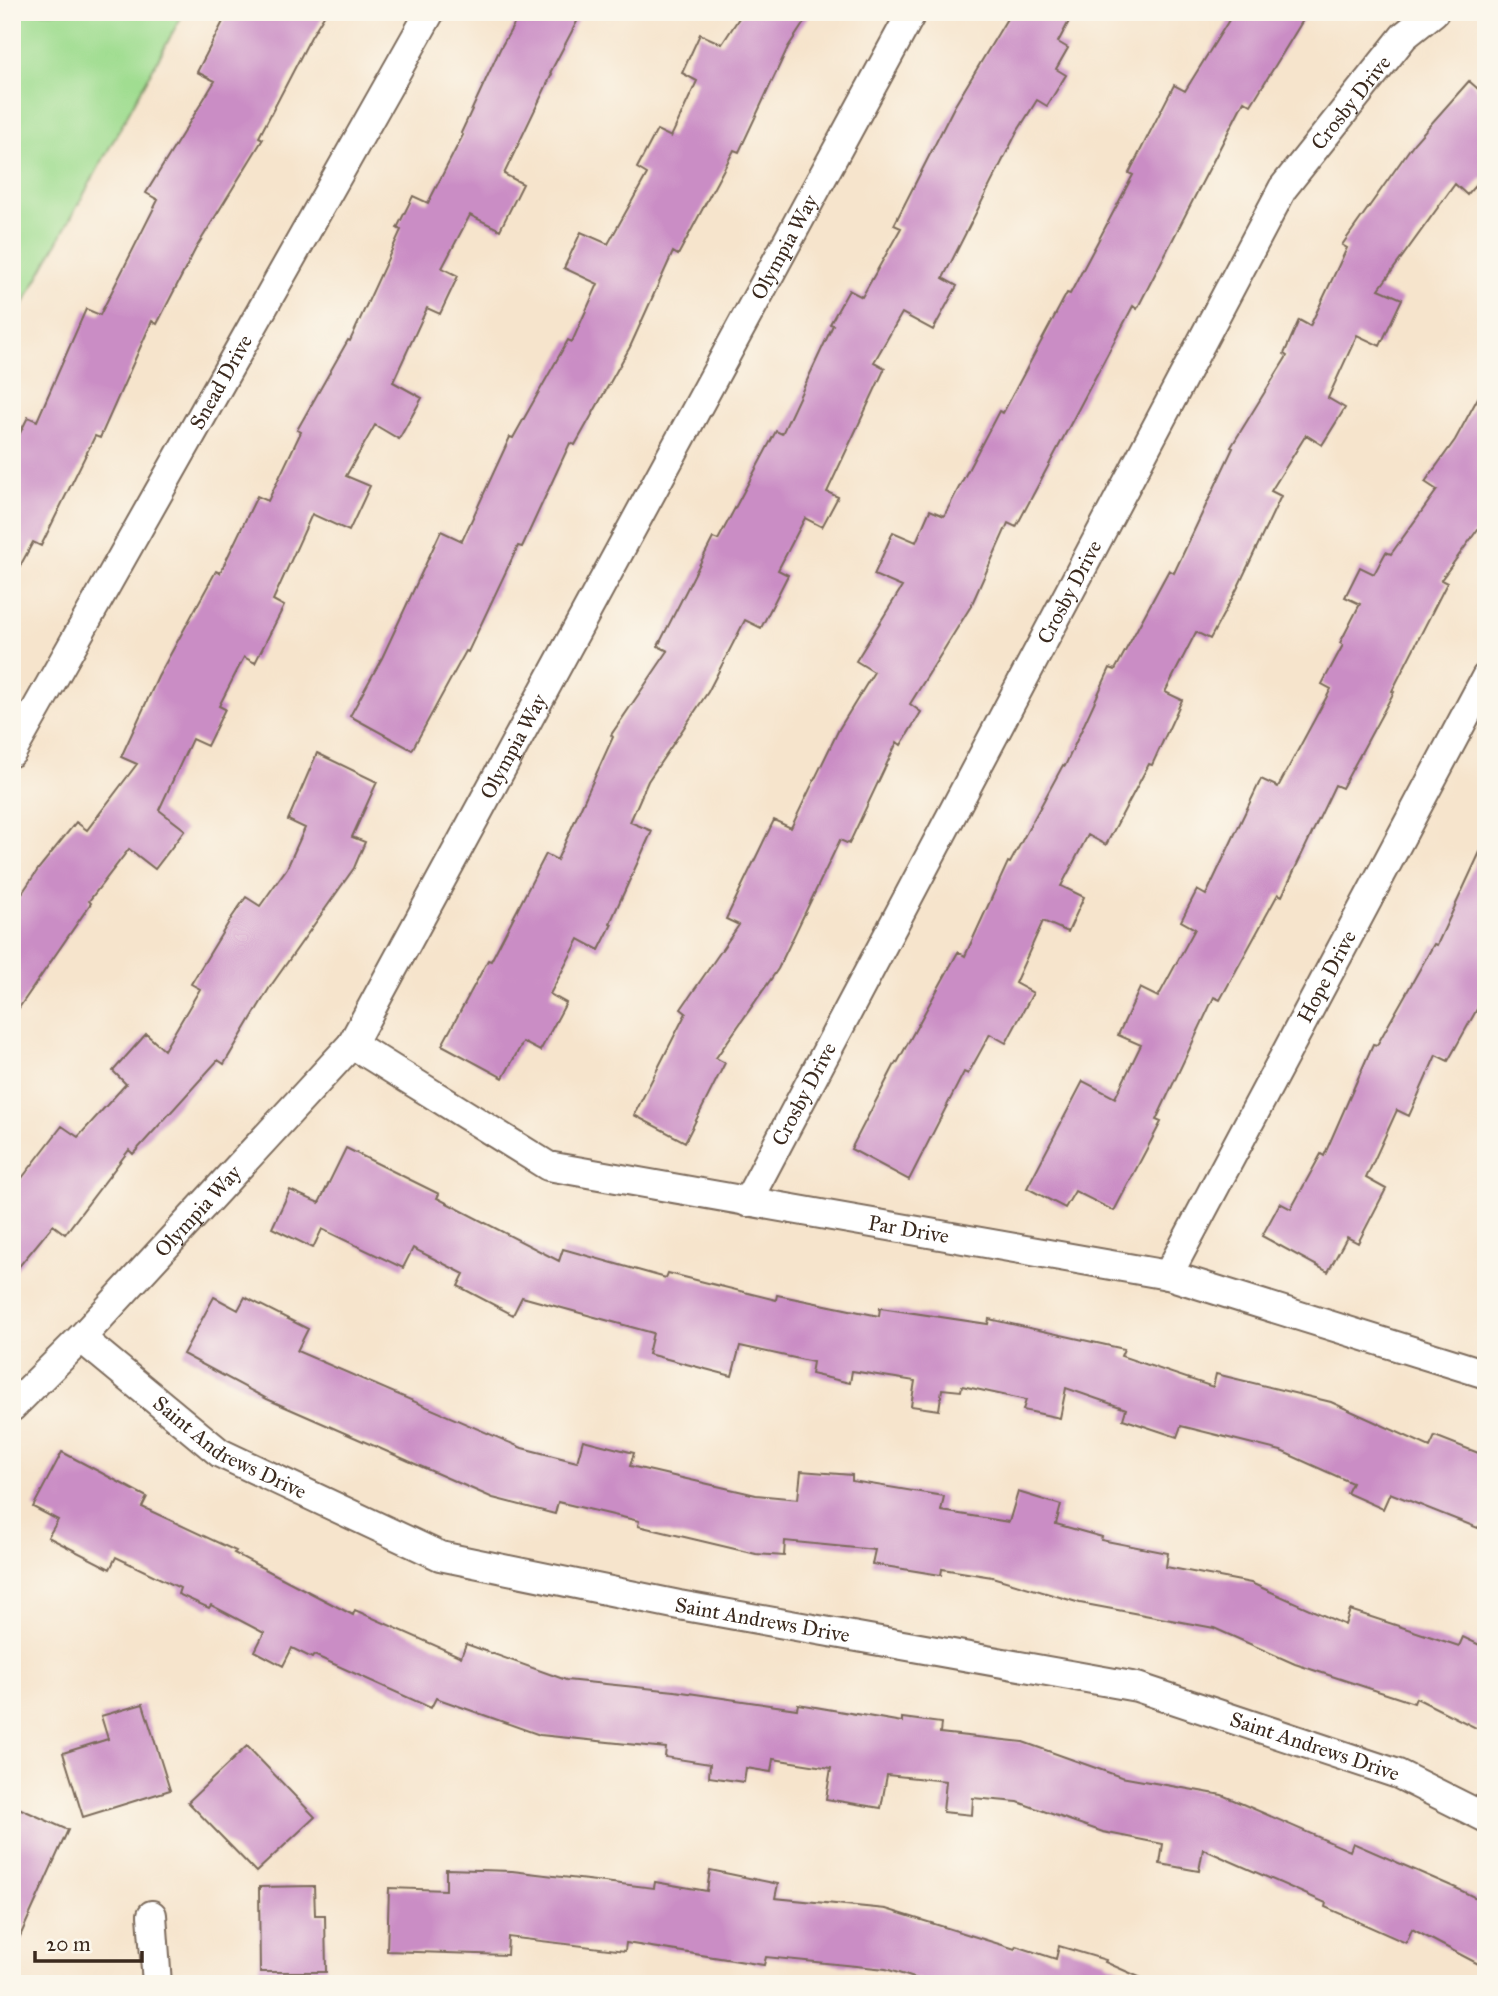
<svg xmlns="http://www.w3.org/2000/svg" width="1498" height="1996" viewBox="0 0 1498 1996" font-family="'IM FELL Great Primer',serif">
<rect width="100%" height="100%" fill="#fbf7ec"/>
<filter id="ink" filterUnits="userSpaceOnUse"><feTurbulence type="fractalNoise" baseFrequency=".0143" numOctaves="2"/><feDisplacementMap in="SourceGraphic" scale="14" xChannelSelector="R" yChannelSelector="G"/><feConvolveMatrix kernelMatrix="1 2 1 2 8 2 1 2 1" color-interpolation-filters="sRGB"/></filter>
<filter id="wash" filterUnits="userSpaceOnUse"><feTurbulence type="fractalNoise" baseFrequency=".00686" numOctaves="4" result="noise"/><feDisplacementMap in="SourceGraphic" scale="28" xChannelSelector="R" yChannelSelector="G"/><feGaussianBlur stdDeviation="1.57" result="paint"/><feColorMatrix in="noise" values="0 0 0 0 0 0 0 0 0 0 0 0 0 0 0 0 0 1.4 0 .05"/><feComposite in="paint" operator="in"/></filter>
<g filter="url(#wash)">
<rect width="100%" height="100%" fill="#f6e4cc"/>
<path fill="#a0dd91" stroke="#6e8458" stroke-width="2" d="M 12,12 L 184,12 L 12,325 Z"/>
<g id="blocks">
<path fill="#ca8dc5" d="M 228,12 L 326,12 L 311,37 L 259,137 L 263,139 L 196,248 L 157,324 L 152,321 L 100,438 L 95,436 L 41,546 L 33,542 L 12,581 L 12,449 L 28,417 L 37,421 L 86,309 L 100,315 L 158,200 L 146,193 L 215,81 L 197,72 Z
M 521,12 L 582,12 L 550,73 L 552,74 L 504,174 L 523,184 L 500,230 L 470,215 L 442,268 L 458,276 L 440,314 L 427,308 L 393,382 L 422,398 L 399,439 L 375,425 L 346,476 L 370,486 L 349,531 L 312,514 L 273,600 L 284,606 L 255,663 L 244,657 L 219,706 L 225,709 L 207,746 L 192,739 L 159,810 L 185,830 L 155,869 L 129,849 L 89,901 L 91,903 L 12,1018 L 12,908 L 39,868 L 76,822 L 87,830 L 137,764 L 121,757 L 158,677 L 216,571 L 220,573 L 257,496 L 268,501 L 301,432 L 297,430 L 348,340 L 350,341 L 401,230 L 397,228 L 413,196 L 428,203 L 463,135 L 461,133 L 500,49 Z
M 743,12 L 811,12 L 788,47 L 739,152 L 734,150 L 678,255 L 673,252 L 630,347 L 575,445 L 570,443 L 522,547 L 518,546 L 468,652 L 466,651 L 412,750 L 350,716 L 382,658 L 441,531 L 462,541 L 510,437 L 513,438 L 568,340 L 572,342 L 598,284 L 564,268 L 581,232 L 608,244 L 647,174 L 637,168 L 657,130 L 671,137 L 697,81 L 682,73 L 700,34 L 722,44 Z
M 1011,12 L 1074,12 L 1058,42 L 1068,48 L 1056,69 L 1066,75 L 1047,106 L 1037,100 L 1017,132 L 943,278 L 957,286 L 933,330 L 902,313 L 874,362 L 885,368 L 827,492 L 838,497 L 822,527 L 805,518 L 778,570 L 788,575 L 761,628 L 745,620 L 708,692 L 648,781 L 630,822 L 652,831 L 610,923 L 612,924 L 599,950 L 579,939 L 550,994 L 566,1003 L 540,1051 L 523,1042 L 503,1078 L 442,1045 L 488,960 L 491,961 L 546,854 L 557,860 L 613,737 L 611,735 L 668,651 L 658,646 L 713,538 L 718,540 L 776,431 L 782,434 L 833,325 L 830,324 L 849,290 L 862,297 L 901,228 L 894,225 L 954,107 Z
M 1234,12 L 1308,12 L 1251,105 L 1244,101 L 1137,309 L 1133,306 L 1016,527 L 1008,523 L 971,606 L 910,704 L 921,712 L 901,745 L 897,742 L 849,844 L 840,840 L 778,969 L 716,1058 L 725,1063 L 685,1142 L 634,1115 L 686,1013 L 681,1009 L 739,925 L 726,919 L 774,820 L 791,828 L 839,729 L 874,672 L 856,661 L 902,587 L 874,575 L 893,532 L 916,542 L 930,510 L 944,516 L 999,411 L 1003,413 L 1067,293 L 1070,294 L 1133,175 L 1129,173 L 1174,85 L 1185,91 Z
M 1469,81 L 1486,96 L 1486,173 L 1467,195 L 1455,184 L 1379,289 L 1402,299 L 1380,346 L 1357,335 L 1328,398 L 1345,408 L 1322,445 L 1306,435 L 1271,491 L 1281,496 L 1237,589 L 1210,639 L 1196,632 L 1165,692 L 1182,700 L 1152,765 L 1149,764 L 1106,845 L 1088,835 L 1061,886 L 1084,897 L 1068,932 L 1043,921 L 1015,983 L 1033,993 L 1006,1043 L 990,1034 L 968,1074 L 964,1072 L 909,1180 L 851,1149 L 896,1062 L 897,1063 L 958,952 L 965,956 L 1008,862 L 1010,863 L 1063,765 L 1065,766 L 1110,668 L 1115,670 L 1169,570 L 1174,573 L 1233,448 L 1231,447 L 1287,356 L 1284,354 L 1299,320 L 1310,326 L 1347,248 L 1342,245 L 1414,143 Z
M 1486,383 L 1486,518 L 1441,580 L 1447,583 L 1392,691 L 1394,692 L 1342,788 L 1335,785 L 1282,896 L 1278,894 L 1220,1000 L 1214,997 L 1156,1120 L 1161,1122 L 1114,1211 L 1075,1191 L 1065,1208 L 1027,1188 L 1083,1081 L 1115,1098 L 1141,1045 L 1118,1035 L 1140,988 L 1158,997 L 1195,929 L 1181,921 L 1197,890 L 1206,895 L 1261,779 L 1278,787 L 1331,689 L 1322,684 L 1343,645 L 1340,643 L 1360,604 L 1345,597 L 1360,567 L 1374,574 L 1386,552 L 1391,554 L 1437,490 L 1425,482 L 1455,440 Z
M 317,753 L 377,782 L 352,837 L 365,842 L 354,868 L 270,987 L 224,1064 L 218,1060 L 133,1154 L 129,1150 L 65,1234 L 53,1225 L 12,1275 L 12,1191 L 62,1126 L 78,1137 L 126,1084 L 113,1071 L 146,1034 L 164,1050 L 200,989 L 191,984 L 232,917 L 246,897 L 260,906 L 287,868 L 305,828 L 288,820 Z
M 1486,839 L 1486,993 L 1448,1061 L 1436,1055 L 1409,1116 L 1397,1110 L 1366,1178 L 1386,1189 L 1358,1243 L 1347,1237 L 1328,1272 L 1262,1236 L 1280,1203 L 1291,1209 L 1321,1154 L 1324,1156 L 1373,1044 L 1377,1045 L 1434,944 L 1437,945 Z
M 346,1148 L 439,1194 L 437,1198 L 559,1261 L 563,1249 L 666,1278 L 668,1273 L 776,1300 L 777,1295 L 879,1316 L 880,1308 L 988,1324 L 989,1319 L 1124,1349 L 1121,1356 L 1213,1387 L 1216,1374 L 1331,1402 L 1430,1447 L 1435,1436 L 1486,1456 L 1486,1527 L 1480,1525 L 1478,1528 L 1390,1493 L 1383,1509 L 1347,1493 L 1352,1483 L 1281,1451 L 1181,1426 L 1177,1437 L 1123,1419 L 1126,1409 L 1066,1388 L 1060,1418 L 1023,1410 L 1026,1400 L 962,1386 L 961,1391 L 942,1389 L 939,1410 L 911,1406 L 915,1381 L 852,1371 L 850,1383 L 811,1374 L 813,1362 L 740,1346 L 732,1376 L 648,1354 L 653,1333 L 522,1297 L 513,1315 L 458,1286 L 464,1274 L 413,1248 L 403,1268 L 322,1229 L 313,1248 L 272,1228 L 290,1190 L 319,1203 Z
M 214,1297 L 238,1310 L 245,1297 L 308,1329 L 297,1351 L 522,1448 L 577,1462 L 583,1440 L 634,1453 L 630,1466 L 756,1495 L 798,1499 L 801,1471 L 852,1475 L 852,1481 L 944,1496 L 941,1511 L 1009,1522 L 1018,1492 L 1061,1505 L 1056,1524 L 1102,1537 L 1101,1540 L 1168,1553 L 1166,1567 L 1251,1583 L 1345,1625 L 1350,1610 L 1459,1646 L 1463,1637 L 1486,1648 L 1486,1733 L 1416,1698 L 1414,1703 L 1295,1664 L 1214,1628 L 1080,1603 L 992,1577 L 942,1569 L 941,1575 L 872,1564 L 875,1550 L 785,1541 L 784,1556 L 756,1554 L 638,1526 L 639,1521 L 558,1502 L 555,1514 L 493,1498 L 267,1399 L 183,1354 Z
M 62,1452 L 147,1497 L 142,1507 L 236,1551 L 234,1553 L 353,1615 L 355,1610 L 461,1657 L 466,1644 L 566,1680 L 675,1691 L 797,1709 L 798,1704 L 902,1722 L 902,1718 L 941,1723 L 940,1733 L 1023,1742 L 1121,1777 L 1222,1795 L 1350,1851 L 1353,1843 L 1456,1888 L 1486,1903 L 1486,1968 L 1412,1929 L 1406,1943 L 1325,1907 L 1326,1903 L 1203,1849 L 1199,1871 L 1160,1864 L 1163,1844 L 1103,1832 L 1018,1802 L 973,1798 L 972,1815 L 943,1812 L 946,1781 L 887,1775 L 881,1808 L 826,1799 L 831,1768 L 773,1759 L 771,1772 L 746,1768 L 744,1782 L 709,1777 L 710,1764 L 665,1757 L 666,1748 L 540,1735 L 436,1698 L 431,1708 L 314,1655 L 312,1658 L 292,1648 L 283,1666 L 255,1651 L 264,1633 L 211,1605 L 209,1608 L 178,1594 L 180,1588 L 116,1557 L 110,1569 L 48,1537 L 58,1520 L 33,1507 Z
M 143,1704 L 170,1790 L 83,1817 L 63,1753 L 108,1739 L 101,1716 Z
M 247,1746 L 315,1817 L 256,1872 L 188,1802 Z
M 12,1805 L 68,1830 L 12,1954 Z
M 446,1869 L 512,1871 L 654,1888 L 655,1882 L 707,1891 L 710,1870 L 778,1884 L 775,1898 L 886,1909 L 1015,1949 L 1016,1946 L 1056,1959 L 1059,1946 L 1106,1960 L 1105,1962 L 1155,1984 L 933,1984 L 886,1969 L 766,1957 L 764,1965 L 626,1943 L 625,1951 L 508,1937 L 507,1955 L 387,1951 L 389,1888 L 446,1890 Z
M 314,1886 L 315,1915 L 325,1915 L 326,1972 L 260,1972 L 259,1887 Z"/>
</g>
</g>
<g filter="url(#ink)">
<use href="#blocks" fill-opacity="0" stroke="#7c6b5b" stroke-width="2"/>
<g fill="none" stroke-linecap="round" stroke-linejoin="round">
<defs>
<g id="street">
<path id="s1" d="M 12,752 L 430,12"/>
<path id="s2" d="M 352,1044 L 548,1166 L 1168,1275 L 1486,1374"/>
<path id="s3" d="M 747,1202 L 1283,188 L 1404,36 L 1434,12"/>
<path id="s4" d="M 1168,1275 L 1486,677"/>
<path id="s5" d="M 81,1338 L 220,1453 L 440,1556 L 679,1605 L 1137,1687 L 1398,1774 L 1486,1818"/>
<path id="s6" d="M 12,1407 L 81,1338 L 352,1044 L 912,12"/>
<path d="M 152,1915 L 157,1984"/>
</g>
</defs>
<use href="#street" stroke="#7c6b5b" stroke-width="32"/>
<use href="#street" stroke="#fff" stroke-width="28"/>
</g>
</g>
<g text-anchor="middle" stroke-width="5" stroke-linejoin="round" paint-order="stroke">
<g font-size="21" fill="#3b2a1e" stroke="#fbf7ec">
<text dy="7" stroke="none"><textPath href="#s3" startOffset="1256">Crosby Drive</textPath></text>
<text dy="7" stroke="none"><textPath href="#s6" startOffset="1404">Olympia Way</textPath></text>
<text dy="7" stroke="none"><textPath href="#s1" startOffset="425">Snead Drive</textPath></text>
<text dy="7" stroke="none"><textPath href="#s3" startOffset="690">Crosby Drive</textPath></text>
<text dy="7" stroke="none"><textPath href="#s6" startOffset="836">Olympia Way</textPath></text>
<text dy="7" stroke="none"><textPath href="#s4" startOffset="338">Hope Drive</textPath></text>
<text dy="7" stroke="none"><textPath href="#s3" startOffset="122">Crosby Drive</textPath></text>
<text dy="7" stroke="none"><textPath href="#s6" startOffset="270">Olympia Way</textPath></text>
<text dy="7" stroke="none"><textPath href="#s2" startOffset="597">Par Drive</textPath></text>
<text dy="7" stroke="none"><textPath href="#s5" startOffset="186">Saint Andrews Drive</textPath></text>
<text dy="7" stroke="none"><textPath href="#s5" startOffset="752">Saint Andrews Drive</textPath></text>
<text dy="7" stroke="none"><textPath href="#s5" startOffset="1320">Saint Andrews Drive</textPath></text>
</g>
</g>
<rect width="1498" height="1996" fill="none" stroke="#fbf7ec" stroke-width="42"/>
<path d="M35 1951v10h107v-10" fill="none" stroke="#3b2a1e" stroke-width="3.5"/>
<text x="46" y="1951" font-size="21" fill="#3b2a1e" stroke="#fbf7ec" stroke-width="5" paint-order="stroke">20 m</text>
</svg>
